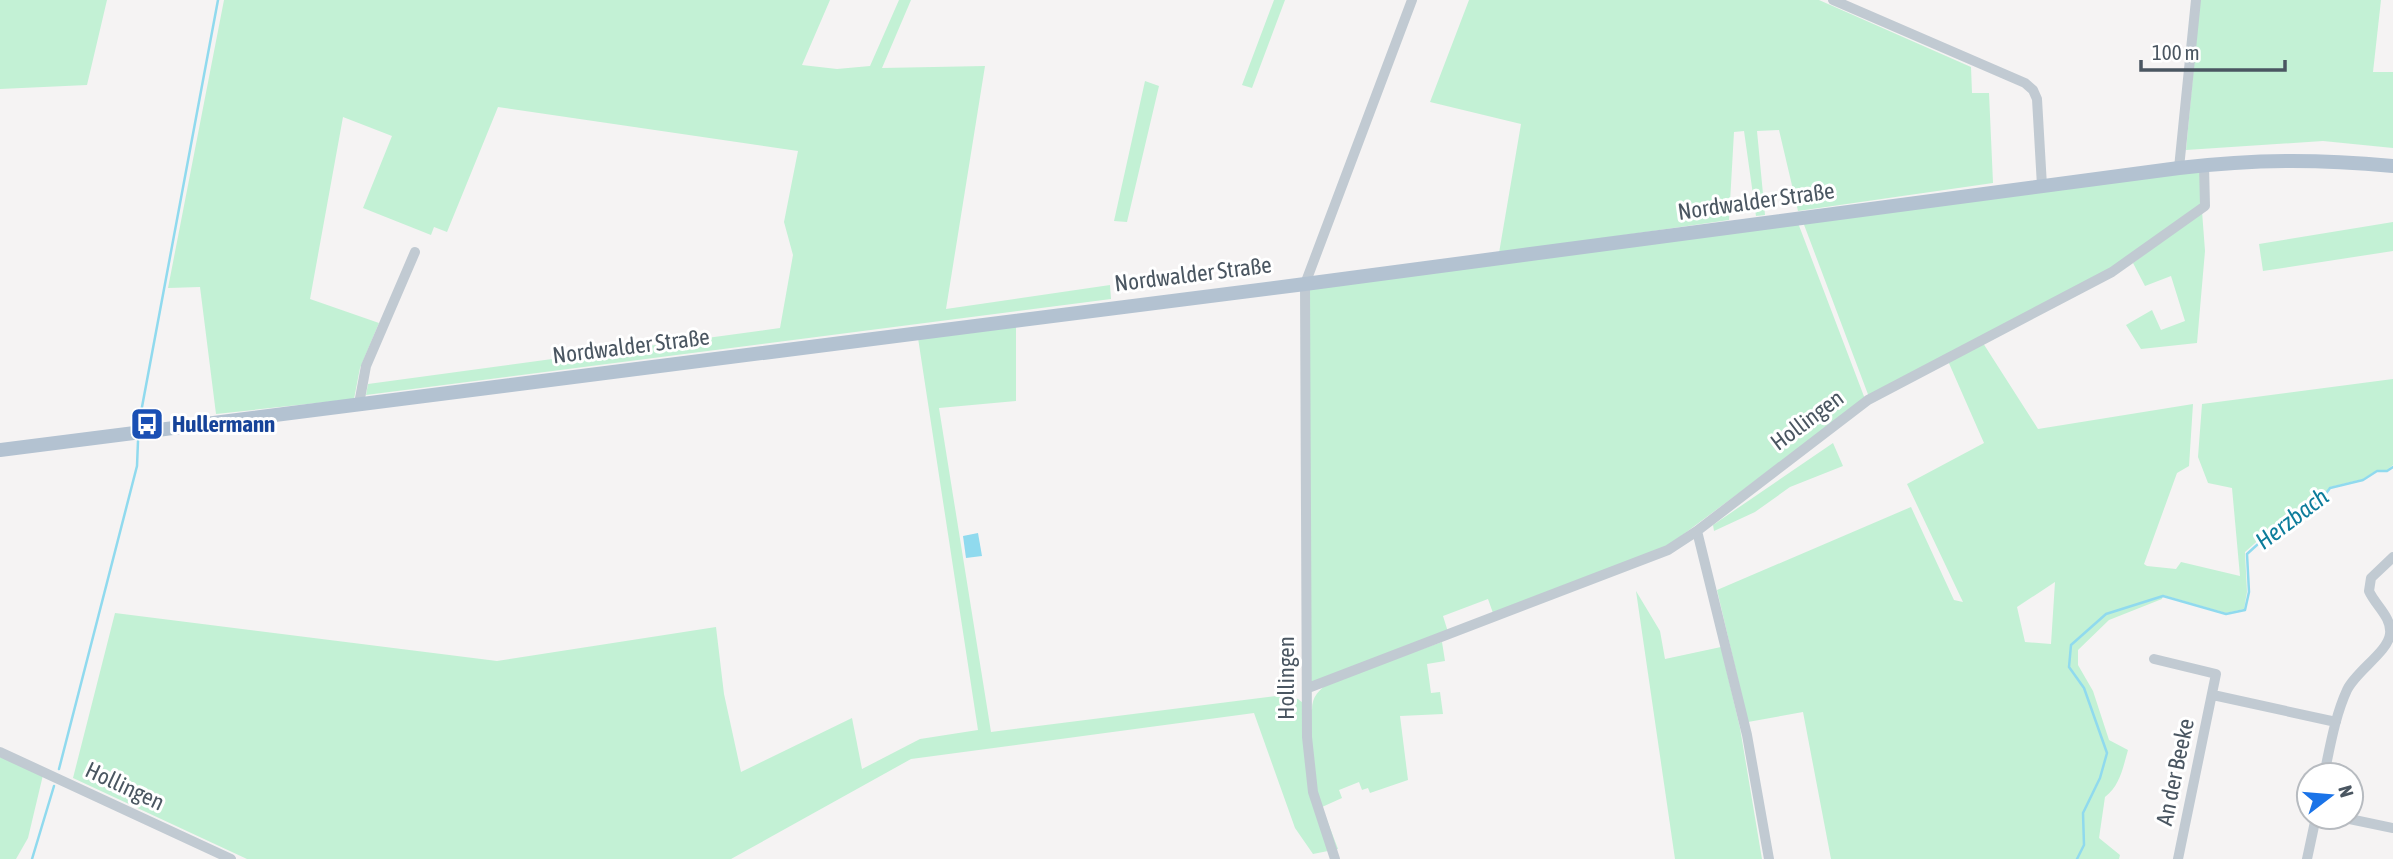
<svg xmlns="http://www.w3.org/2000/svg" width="2393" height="859" viewBox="0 0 2393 859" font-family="'Asap Condensed',sans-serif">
<rect width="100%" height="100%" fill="#f5f3f3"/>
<path fill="#c3f1d5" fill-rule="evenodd" d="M 0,0 L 107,0 L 87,85 L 0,89 Z
M 224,0 L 830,0 L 802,65 L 837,69 L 870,66 L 899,0 L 911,0 L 882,68 L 985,66 L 946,309 L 1110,285 L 1111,299 L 366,395 L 368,384 L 780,328 L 793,255 L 784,222 L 798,151 L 498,107 L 447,232 L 434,227 L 431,235 L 363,208 L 392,136 L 343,117 L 310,299 L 379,323 L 360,368 L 354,399 L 216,414 L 200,287 L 168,288 Z
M 1274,0 L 1285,0 L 1252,88 L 1242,85 Z
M 1469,0 L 1819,0 L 1971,67 L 1972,93 L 1989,93 L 1993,183 L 1798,211 L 1779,130 L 1757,131 L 1765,215 L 1756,216 L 1744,131 L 1734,132 L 1729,220 L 1499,253 L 1521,124 L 1430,102 Z
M 2200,0 L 2381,0 L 2373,72 L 2393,72 L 2393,148 L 2323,141 L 2186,150 Z
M 1145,81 L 1159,86 L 1127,222 L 1114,221 Z
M 2200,171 L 2201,205 L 2110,271 L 1869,397 L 1803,222 Z
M 2202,211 L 2205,251 L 2197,343 L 2141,349 L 2126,325 L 2152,310 L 2161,330 L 2185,321 L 2171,276 L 2145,286 L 2133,263 Z
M 2393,222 L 2393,251 L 2263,271 L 2259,244 Z
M 1798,223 L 1865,399 L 1665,548 L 1493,613 L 1488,599 L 1443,616 L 1448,632 L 1311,684 L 1307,286 Z
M 1016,324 L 1016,401 L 939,408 L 991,732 L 1284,695 L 1298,699 L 1312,710 C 1312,696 1319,690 1330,682 L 1442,642 L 1445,661 L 1427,664 L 1431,693 L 1440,692 L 1443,714 L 1400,716 L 1408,780 L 1370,793 L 1368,788 L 1362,790 L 1359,782 L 1339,790 L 1342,798 L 1322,807 L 1338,849 L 1313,854 L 1295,828 L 1254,713 L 911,759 L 731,859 L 247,859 L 73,778 L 115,613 L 497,661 L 716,627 L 724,694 L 741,772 L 852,718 L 862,769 L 920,739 L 978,730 L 918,338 Z
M 1983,343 L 2038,429 L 2193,404 L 2189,466 L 2177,473 L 2144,564 L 2147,566 L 2176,569 L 2181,562 L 2240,576 L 2232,488 L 2208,483 L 2198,457 L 2202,404 L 2393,379 L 2393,465 L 2387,470 L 2377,470 L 2363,479 L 2330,487 L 2318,503 L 2288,514 L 2245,552 L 2247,592 L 2244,609 L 2226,613 L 2163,595 L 2162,599 L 2109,620 L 2078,650 L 2078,665 L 2093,691 L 2109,740 L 2128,750 C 2123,767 2120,786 2105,797 L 2099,838 L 2120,855 L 2119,859 L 1831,859 L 1803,712 L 1748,722 L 1717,590 L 1911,507 L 1954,600 L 1963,602 L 1907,484 L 1984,443 L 1948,361 ZM 2055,582 L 2051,644 L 2025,642 L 2017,607 Z
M 1833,443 L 1843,466 L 1790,487 L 1755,512 L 1714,531 L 1713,525 Z
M 1636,591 L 1660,631 L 1665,659 L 1721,647 L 1740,728 L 1762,859 L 1675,859 Z
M 0,757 L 43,775 L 28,838 L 16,859 L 0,859 Z"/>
<path fill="#90daee" d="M 978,533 L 982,556 L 966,558 L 963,536 Z"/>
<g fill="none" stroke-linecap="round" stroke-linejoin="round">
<path stroke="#90daee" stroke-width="2.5" d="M 139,423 L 218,0
M 59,769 L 137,466 L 138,441
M 32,859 L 54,786
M 2077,859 L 2084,845 L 2083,813 L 2100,778 L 2107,753 L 2084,688 L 2069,667 L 2071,645 L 2106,614 L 2163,596 L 2226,614 L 2245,610 L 2249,592 L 2247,554 L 2289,516 L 2319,503 L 2330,488 L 2363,480 L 2377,471 L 2387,471 L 2393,467"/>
<path stroke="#c1cad2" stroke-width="10" d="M 1833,0 L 2025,83 L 2033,90 L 2037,99 L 2042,186
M 2179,168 L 2196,0
M 359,404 L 366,366 L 415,252
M 2154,659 L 2216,674 L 2178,859
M 1308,688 L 1668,550 L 1697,531
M 2213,695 L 2336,722
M 0,752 L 231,859
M 2324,775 C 2330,747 2335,716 2347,690 C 2356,671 2388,652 2390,634 C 2392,617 2375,605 2369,591 L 2371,578 L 2393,557
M 2340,817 L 2393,828
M 1335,859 L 1313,792 L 1307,737 L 1305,284 L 1412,0
M 1769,859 L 1747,735 L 1697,531 L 1868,400 L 2112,272 L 2205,206 L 2204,165
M 2307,859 L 2316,817"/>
<path stroke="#b3c2d1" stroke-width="14" d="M 0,450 L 1305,284 L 2179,168 C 2256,159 2316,159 2393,166"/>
</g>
<defs>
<symbol id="bus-square" viewBox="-11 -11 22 22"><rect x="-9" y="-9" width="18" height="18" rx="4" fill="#1a4fb4" stroke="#fff"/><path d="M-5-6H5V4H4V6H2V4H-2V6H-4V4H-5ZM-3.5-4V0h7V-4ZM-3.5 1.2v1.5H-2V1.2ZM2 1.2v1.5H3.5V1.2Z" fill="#fff"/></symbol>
</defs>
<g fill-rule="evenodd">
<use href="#bus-square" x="128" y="405" width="38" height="38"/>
</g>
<g text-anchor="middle" stroke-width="6" stroke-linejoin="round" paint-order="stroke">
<g font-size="23" fill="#4a5661" stroke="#fff">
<text transform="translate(1756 201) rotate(-8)" y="8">Nordwalder Straße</text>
<text transform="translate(1193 274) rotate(-7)" y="8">Nordwalder Straße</text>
<text transform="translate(631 346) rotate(-7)" y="8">Nordwalder Straße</text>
<text transform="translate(1807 420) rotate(-37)" y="8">Hollingen</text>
<text transform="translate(1286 678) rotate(-90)" y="8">Hollingen</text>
<text transform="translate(2175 772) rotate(-78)" y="8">An der Beeke</text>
<text transform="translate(125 786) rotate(25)" y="8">Hollingen</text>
</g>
<g font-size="23" font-weight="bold" fill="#164399" stroke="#fff" text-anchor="start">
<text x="172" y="432">Hullermann</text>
</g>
<g font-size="24" font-style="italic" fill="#0c7c9b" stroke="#fff">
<text transform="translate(2292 519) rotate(-37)" y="8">Herzbach</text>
</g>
</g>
<g transform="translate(2330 796) rotate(74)"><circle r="33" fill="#ffffff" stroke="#b7bbc0" stroke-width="2"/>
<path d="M0-5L12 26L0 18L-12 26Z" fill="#1a73e8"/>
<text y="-10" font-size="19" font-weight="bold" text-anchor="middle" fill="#4a5661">N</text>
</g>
<path d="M2141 60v10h144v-10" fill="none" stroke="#4a5661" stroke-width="3.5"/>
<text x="2152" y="60" font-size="21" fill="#4a5661" stroke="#ffffff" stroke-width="5" paint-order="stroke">100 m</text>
</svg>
